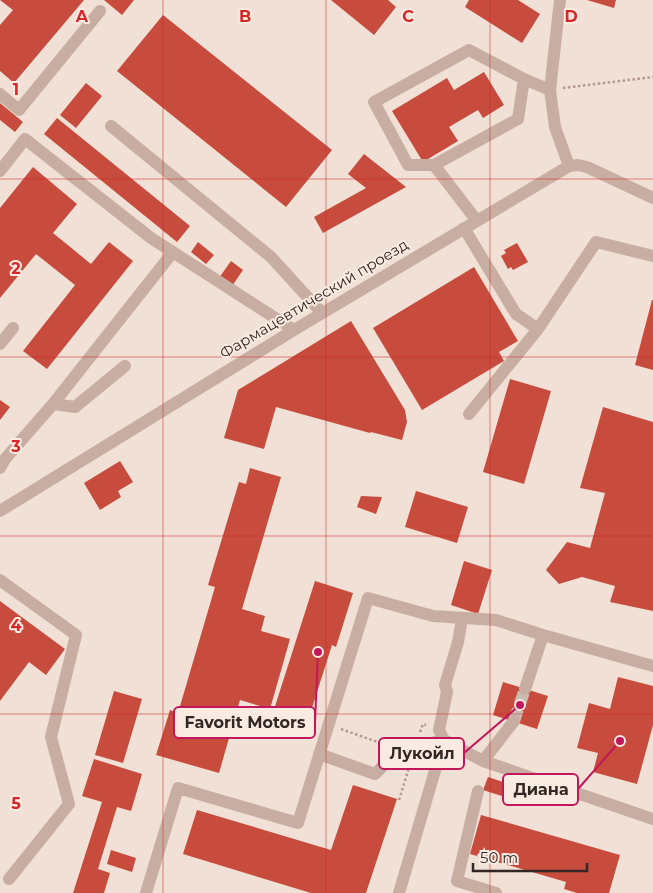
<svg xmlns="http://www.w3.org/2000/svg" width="653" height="893" viewBox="0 0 653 893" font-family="Montserrat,sans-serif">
<rect width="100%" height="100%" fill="#f0e0d5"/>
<path fill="#c74c3d" d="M 0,0 L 84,0 L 14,83 L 0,71 L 0,25 L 13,10 Z
M 104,0 L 134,0 L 122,15 Z
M 331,0 L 388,0 L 396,7 L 374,35 Z
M 469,0 L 518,0 L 540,14 L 522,43 L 465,7 Z
M 587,0 L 616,0 L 614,8 Z
M 163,15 L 332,150 L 286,207 L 117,71 Z
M 484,72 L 504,105 L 483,118 L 478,110 L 449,127 L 458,141 L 423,162 L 392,111 L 447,78 L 454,90 Z
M 86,83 L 102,96 L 76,128 L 60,115 Z
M 0,103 L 23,122 L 15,132 L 0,120 Z
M 57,118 L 190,226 L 177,242 L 44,134 Z
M 364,154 L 406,187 L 323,233 L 314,217 L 366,188 L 348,174 Z
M 33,167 L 77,204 L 53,233 L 91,264 L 109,242 L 133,261 L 47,369 L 23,351 L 75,285 L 36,254 L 0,298 L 0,208 Z
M 198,242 L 214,255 L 206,264 L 191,252 Z
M 517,243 L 528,262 L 513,270 L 511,267 L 508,269 L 501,256 L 506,253 L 504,250 Z
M 231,261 L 243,270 L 232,286 L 219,278 Z
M 474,267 L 518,341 L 499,352 L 504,361 L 422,410 L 373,328 Z
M 652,300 L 653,300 L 653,370 L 635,365 Z
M 351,321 L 405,410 L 407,422 L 402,440 L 371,432 L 370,433 L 276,407 L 264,449 L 224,438 L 238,390 Z
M 510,379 L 551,391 L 524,484 L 483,472 Z
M 0,400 L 10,407 L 0,420 Z
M 603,407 L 653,422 L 653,611 L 610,602 L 615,586 L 582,577 L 559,584 L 546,570 L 567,542 L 590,548 L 605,493 L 580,488 Z
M 120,461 L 133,482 L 118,491 L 121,497 L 100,510 L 84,483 Z
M 250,468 L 281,477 L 242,609 L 265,616 L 261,631 L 290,639 L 270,709 L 240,700 L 219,773 L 156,755 L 170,710 L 178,713 L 215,587 L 208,585 L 239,482 L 246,484 Z
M 416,491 L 468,507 L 457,543 L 405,527 Z
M 361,496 L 382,497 L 376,514 L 357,507 Z
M 464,561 L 492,570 L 478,614 L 451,605 Z
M 315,581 L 353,593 L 336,647 L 332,645 L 304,733 L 270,722 Z
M 0,601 L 65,649 L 46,675 L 29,662 L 0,701 Z
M 618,677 L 653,686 L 653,725 L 637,784 L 593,772 L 598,753 L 577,748 L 589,703 L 610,709 Z
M 503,682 L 548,696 L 537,729 L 493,715 Z
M 114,691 L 142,699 L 123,763 L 95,755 Z
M 94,759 L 142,774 L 131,811 L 117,807 L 98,869 L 110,873 L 104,893 L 73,893 L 102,802 L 82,796 Z
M 488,777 L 512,785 L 508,798 L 483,790 Z
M 353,785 L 397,799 L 366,893 L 311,893 L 183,854 L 197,810 L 331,850 Z
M 481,815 L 620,855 L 609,893 L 577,893 L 564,889 L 566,882 L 470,854 Z
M 111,850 L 136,858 L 132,872 L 107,864 Z"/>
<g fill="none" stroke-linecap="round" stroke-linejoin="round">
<path stroke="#cabbb2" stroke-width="12" stroke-dasharray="12 6" stroke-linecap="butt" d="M 514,721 L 525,689"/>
<path stroke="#b4988c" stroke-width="2.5" stroke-dasharray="2.5 2.5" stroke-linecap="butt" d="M 563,88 L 653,77
M 341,729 L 386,745
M 420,732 L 423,724 L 426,725
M 399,800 L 411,761"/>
<path stroke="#c8aea2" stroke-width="12" d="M 560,0 L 550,90 L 555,127 L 569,166
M 524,79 L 550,90
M 0,94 L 19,110 L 100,11
M 111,126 L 271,257 L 322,313
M 434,165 L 518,119 L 524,79 L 469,50 L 374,102 L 408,165 L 434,165 L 477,221
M 0,171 L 25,139 L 151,238 L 294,330
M 464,228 L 516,314 L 538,329 L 596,242 L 653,256
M 0,344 L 13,328
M 53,404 L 75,407 L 125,366
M 469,414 L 538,329
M 0,468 L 5,459 L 53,404 L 173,252
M 0,511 L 294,330 L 569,166 L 578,165 L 587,167 L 653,198
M 0,580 L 76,635 L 51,737 L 69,804 L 9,879
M 525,689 L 543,635 L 653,666
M 514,721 L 483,761 L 653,819
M 319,754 L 375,774 L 399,750 L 444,740 L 439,730 L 447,692 L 445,685 L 458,642 L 462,619
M 478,791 L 457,881 L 496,893
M 146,893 L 178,788 L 298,823 L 368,598 L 433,616 L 496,620 L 543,635
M 399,893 L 444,740 L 483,761"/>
</g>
<path fill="none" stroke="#d62828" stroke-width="1" stroke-opacity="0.55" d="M 163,0 L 163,893M 326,0 L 326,893M 490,0 L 490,893M 0,179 L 653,179M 0,357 L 653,357M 0,536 L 653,536M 0,714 L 653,714"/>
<g text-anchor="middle" stroke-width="4" stroke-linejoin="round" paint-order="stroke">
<g font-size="15" fill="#322724" stroke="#f9ebe1">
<text transform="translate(314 299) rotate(-31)" y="5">Фармацевтический проезд</text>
</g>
</g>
<g font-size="16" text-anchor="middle" font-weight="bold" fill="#d62828" stroke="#f9ebe1" stroke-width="4" stroke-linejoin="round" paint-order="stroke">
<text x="82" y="22">A</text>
<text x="245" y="22">B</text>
<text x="408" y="22">C</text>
<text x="571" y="22">D</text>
<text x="16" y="95">1</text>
<text x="16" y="274">2</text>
<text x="16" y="452">3</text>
<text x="16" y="631">4</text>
<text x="16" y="809">5</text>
</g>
<path fill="none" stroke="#c2185b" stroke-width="2" d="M318 652L315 722M520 705L464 753M620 741L578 789"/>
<g fill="#c2185b" stroke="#f9ebe1" stroke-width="2">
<circle cx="318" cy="652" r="5"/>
<circle cx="520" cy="705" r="5"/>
<circle cx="620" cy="741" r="5"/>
</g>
<g fill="#f9ebe1" stroke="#c2185b" stroke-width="2">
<rect x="174" y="707" width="141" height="31" rx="5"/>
<rect x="379" y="738" width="85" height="31" rx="5"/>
<rect x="503" y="774" width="75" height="31" rx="5"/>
</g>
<g font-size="16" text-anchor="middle" font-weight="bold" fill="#322724">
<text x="245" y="728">Favorit Motors</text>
<text x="422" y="759">Лукойл</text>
<text x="541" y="795">Диана</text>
</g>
<path d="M473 863v8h114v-8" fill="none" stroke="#322724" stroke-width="2.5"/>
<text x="480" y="863" font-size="15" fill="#322724" stroke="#f9ebe1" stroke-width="4" paint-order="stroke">50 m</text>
</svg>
